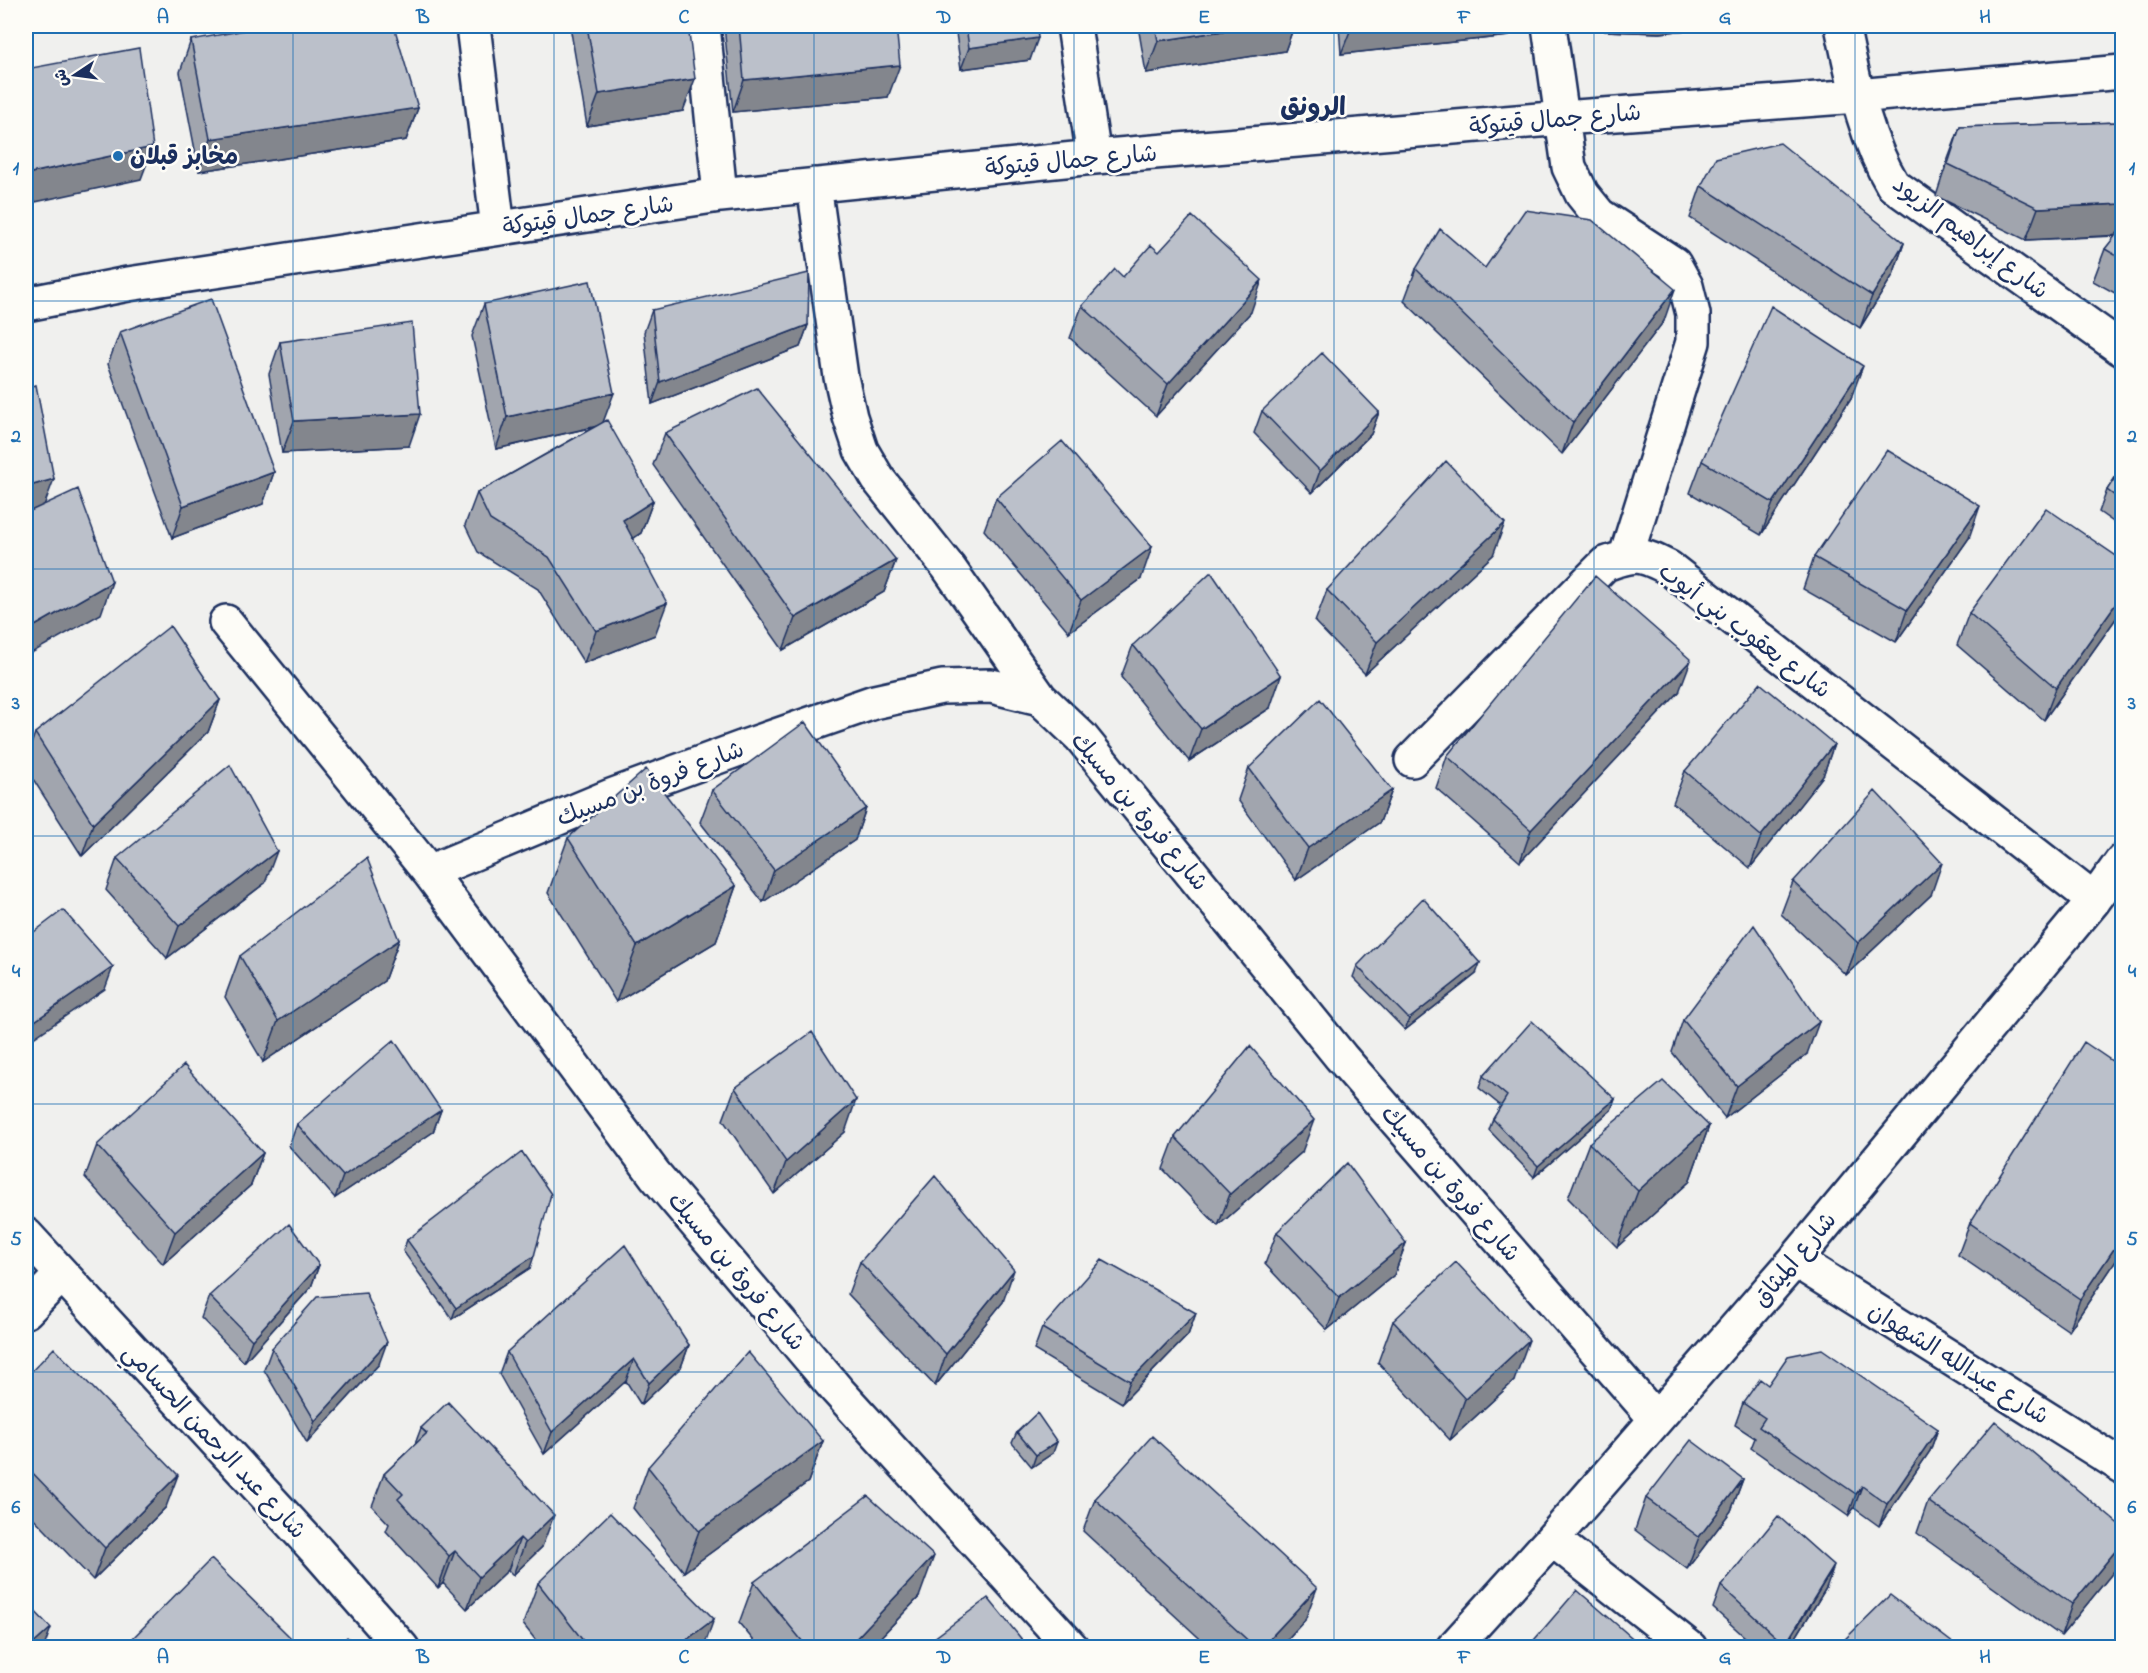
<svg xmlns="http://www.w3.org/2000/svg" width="2148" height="1673" viewBox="0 0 2148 1673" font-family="'Indie Flower','Playpen Sans Arabic',sans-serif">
<rect width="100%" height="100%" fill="#f0f0ee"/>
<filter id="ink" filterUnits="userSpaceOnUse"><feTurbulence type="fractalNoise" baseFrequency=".0167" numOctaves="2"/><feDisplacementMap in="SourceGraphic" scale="12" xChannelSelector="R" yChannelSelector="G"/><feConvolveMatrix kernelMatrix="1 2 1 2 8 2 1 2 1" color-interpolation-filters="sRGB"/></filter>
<g filter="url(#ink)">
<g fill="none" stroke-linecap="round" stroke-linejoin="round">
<defs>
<path id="minor" d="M 473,26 L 498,228
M 703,26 L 720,195
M 1074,26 L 1094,157
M 1549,26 L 1569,167 L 1582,194 L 1599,215 L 1674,264 L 1686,286 L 1693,314 L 1693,342 L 1626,556
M 1842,26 C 1854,81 1864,136 1893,185 L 2122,349
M 814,185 L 841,377 L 850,417 L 861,450 L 878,479 L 948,567 L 1040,698
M 26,304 L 128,284 L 720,195 L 1094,157 L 1563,118 L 1857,96 L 2122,72
M 226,622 L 429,872 L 655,1175 L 837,1390 L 1072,1648
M 1412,760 L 1605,564 C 1636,553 1640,553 1669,568 L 2094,900
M 429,872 L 611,796 L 747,746 L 874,702 L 942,687 L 991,686 L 1040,698 L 1081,737 L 1341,1057 L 1655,1418
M 26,1235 L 317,1551 L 402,1648
M 1795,1260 L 2122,1466
M 26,1311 L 61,1275
M 1552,1539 L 1690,1648
M 1453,1648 L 1552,1539 L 1795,1260 L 2094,900 L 2122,861"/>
</defs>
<use href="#minor" stroke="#1b2f5e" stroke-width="38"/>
<use href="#minor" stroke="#fdfcf7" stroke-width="33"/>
</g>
<path fill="#a1a5ae" stroke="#1b2f5e" stroke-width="1.5" d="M 570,26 L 688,26 L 683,111 L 587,126 Z
M 724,26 L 896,26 L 888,97 L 733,112 Z
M 955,26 L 1037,26 L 1030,60 L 961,69 Z
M 1138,26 L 1294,26 L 1285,51 L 1146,73 Z
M 1339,26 L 1513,26 L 1509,36 L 1341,54 Z
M 1601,26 L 1723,26 L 1660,33 L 1605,31 Z
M 191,40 L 418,108 L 406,140 L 199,171 L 180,72 Z
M 2122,122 L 2122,297 L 2093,281 L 2105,249 L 2116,236 L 2026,240 L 1936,196 L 1948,159 L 1960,127 Z
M 1701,186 L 1904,243 L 1893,275 L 1860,328 L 1690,218 Z
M 1159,252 L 1251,312 L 1156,416 L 1070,338 L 1082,306 Z
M 1485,268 L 1664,321 L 1562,454 L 1404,301 L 1416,269 Z
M 484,304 L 604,422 L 653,501 L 641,533 L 633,539 L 655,635 L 584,663 L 538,589 L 478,552 L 465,525 L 477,493 L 594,427 L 496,449 L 472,336 Z
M 652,310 L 808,325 L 800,347 L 652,404 L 644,332 Z
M 120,332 L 274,472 L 263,504 L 172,538 L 108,364 Z
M 280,342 L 409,446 L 282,453 L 269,374 Z
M 1851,398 L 1761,535 L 1690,493 L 1702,461 Z
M 1262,411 L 1379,412 L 1371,434 L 1312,493 L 1254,433 Z
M 665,433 L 896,560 L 884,592 L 783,650 L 653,465 Z
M 2122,467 L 2122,528 L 2099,512 L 2107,490 Z
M 996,498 L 1141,579 L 1069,632 L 984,530 Z
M 1969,538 L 1896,642 L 1803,589 L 1814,557 Z
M 1493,555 L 1365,674 L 1315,622 L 1327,590 Z
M 2122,560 L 2122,610 L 2044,720 L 1957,645 L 1969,613 Z
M 1133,645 L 1270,708 L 1189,761 L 1121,677 Z
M 1679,692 L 1520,862 L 1436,788 L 1447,756 Z
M 220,700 L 208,732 L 82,856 L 26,768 L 26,759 L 35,733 Z
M 1834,744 L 1823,776 L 1750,868 L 1673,803 L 1685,771 Z
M 1249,768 L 1392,790 L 1380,822 L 1296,880 L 1238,800 Z
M 712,790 L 866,808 L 855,840 L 763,902 L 700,822 Z
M 568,838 L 736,886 L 716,942 L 616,1002 L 548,893 Z
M 117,858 L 265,883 L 167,958 L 106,890 Z
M 1793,882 L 1931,895 L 1846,975 L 1781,914 Z
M 399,940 L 384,981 L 263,1062 L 225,997 L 240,956 Z
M 1357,966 L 1476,974 L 1405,1030 L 1353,977 Z
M 1683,1020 L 1807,1054 L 1725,1118 L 1672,1052 Z
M 2122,1068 L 2122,1252 L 2069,1331 L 1958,1255 L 1970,1223 Z
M 1483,1076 L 1615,1099 L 1611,1110 L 1534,1177 L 1489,1130 L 1493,1119 L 1501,1106 L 1479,1088 Z
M 735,1088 L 845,1132 L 774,1194 L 723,1120 Z
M 441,1110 L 433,1132 L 335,1198 L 289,1146 L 297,1124 Z
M 1709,1126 L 1689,1182 L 1617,1247 L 1568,1198 L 1589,1143 Z
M 1175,1137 L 1302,1152 L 1218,1226 L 1163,1169 Z
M 97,1145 L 263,1153 L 251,1185 L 163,1264 L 85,1177 Z
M 1277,1232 L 1406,1243 L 1394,1275 L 1327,1330 L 1265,1264 Z
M 407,1240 L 530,1268 L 452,1319 L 403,1251 Z
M 860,1262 L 1003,1302 L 935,1386 L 848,1294 Z
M 319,1265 L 311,1287 L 244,1362 L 201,1318 L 209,1296 Z
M 1196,1313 L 1188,1335 L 1122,1403 L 1034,1350 L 1042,1328 Z
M 1393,1321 L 1514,1381 L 1450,1440 L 1378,1362 Z
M 689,1345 L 681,1367 L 641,1405 L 626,1381 L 544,1454 L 499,1374 L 507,1352 Z
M 272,1348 L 379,1364 L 307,1443 L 264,1370 Z
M 26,1377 L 166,1507 L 93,1580 L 26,1510 Z
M 1768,1385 L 1938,1429 L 1930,1451 L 1879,1526 L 1854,1508 L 1848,1516 L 1751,1448 L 1755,1438 L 1735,1425 L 1743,1403 Z
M 421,1428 L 542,1547 L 513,1575 L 508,1570 L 467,1609 L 443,1583 L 438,1588 L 386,1531 L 389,1524 L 372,1506 L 384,1474 L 415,1444 Z
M 1017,1432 L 1053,1453 L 1032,1467 L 1012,1443 Z
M 823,1441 L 808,1482 L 684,1572 L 633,1508 L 648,1467 Z
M 1743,1479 L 1731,1511 L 1687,1569 L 1635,1530 L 1646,1498 Z
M 1095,1499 L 1305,1620 L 1280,1647 L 1209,1647 L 1083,1531 Z
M 1928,1501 L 2122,1527 L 2122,1554 L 2119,1565 L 2061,1636 L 1917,1533 Z
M 754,1582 L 919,1597 L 871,1647 L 759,1647 L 739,1623 Z
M 538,1583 L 704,1647 L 541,1647 L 523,1624 Z
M 1721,1586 L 1826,1588 L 1790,1647 L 1756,1647 L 1713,1608 Z"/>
<path fill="#83868d" stroke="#1b2f5e" stroke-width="1.5" d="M 1255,26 L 1294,26 L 1285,51 L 1146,73 L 1158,41 Z
M 1352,26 L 1513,26 L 1509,36 L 1341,54 Z
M 1607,26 L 1723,26 L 1660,33 L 1605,31 Z
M 1038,38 L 1030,60 L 961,69 L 969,48 Z
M 900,65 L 888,97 L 733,112 L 744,80 Z
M 695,79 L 683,111 L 587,126 L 599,94 Z
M 418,108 L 406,140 L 199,171 L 210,139 Z
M 153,147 L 141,179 L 26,204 L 26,174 Z
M 2122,204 L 2122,235 L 2026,240 L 2038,208 Z
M 1904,243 L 1893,275 L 1860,328 L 1872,296 Z
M 1262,280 L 1251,312 L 1156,416 L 1168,384 Z
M 1675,289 L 1664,321 L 1562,454 L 1573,422 Z
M 808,325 L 800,347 L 652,404 L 660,382 Z
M 1863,366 L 1851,398 L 1761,535 L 1773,503 Z
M 614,393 L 602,425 L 496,449 L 507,417 Z
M 1379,412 L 1371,434 L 1312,493 L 1320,471 Z
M 420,414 L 409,446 L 282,453 L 294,421 Z
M 274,472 L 263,504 L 172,538 L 183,506 Z
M 54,479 L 42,511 L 26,516 L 26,487 Z
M 653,501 L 641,533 L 612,552 L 623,520 Z
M 1980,506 L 1969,538 L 1896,642 L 1907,610 Z
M 1505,523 L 1493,555 L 1365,674 L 1377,642 Z
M 1152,547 L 1141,579 L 1069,632 L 1081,600 Z
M 896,560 L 884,592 L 783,650 L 795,618 Z
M 112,582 L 101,614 L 26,656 L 26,631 Z
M 2122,595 L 2122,610 L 2044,720 L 2056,688 Z
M 667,603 L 655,635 L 584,663 L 596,631 Z
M 1691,660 L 1679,692 L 1520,862 L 1531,830 Z
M 1281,676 L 1270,708 L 1189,761 L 1201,729 Z
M 220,700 L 208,732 L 82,856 L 93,824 Z
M 1834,744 L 1823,776 L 1750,868 L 1761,836 Z
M 1392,790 L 1380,822 L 1296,880 L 1308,848 Z
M 866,808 L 855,840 L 763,902 L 774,870 Z
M 277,851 L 265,883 L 167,958 L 179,926 Z
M 1942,863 L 1931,895 L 1846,975 L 1858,943 Z
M 736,886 L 716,942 L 616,1002 L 637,946 Z
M 399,940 L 384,981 L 263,1062 L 278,1021 Z
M 1480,963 L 1476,974 L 1405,1030 L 1409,1019 Z
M 113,967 L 105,989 L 26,1043 L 26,1027 Z
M 1819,1022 L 1807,1054 L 1725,1118 L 1737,1086 Z
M 1615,1099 L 1611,1110 L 1534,1177 L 1538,1166 Z
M 856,1100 L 845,1132 L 774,1194 L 786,1162 Z
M 441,1110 L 433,1132 L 335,1198 L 343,1176 Z
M 1314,1120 L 1302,1152 L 1218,1226 L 1230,1194 Z
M 1709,1126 L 1689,1182 L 1617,1247 L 1638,1191 Z
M 263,1153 L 251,1185 L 163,1264 L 175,1232 Z
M 2122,1237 L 2122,1252 L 2069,1331 L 2080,1299 Z
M 1406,1243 L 1394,1275 L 1327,1330 L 1339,1298 Z
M 534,1256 L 530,1268 L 452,1319 L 456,1308 Z
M 319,1265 L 311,1287 L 244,1362 L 252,1340 Z
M 1014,1270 L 1003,1302 L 935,1386 L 946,1354 Z
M 1196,1313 L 1188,1335 L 1122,1403 L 1130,1381 Z
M 1529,1340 L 1514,1381 L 1450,1440 L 1465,1399 Z
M 387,1342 L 379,1364 L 307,1443 L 315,1421 Z
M 689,1345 L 681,1367 L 641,1405 L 649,1383 Z
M 634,1359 L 626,1381 L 544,1454 L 552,1432 Z
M 1938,1429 L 1930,1451 L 1879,1526 L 1887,1504 Z
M 823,1441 L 808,1482 L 684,1572 L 699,1531 Z
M 1057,1442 L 1053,1453 L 1032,1467 L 1036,1455 Z
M 178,1475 L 166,1507 L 93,1580 L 105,1548 Z
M 1743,1479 L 1731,1511 L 1687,1569 L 1699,1537 Z
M 1862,1486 L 1854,1508 L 1848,1516 L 1856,1494 Z
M 554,1515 L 542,1547 L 513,1575 L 525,1543 Z
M 520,1538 L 508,1570 L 467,1609 L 479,1577 Z
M 2122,1543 L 2122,1554 L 2119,1565 L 2061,1636 L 2072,1604 Z
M 455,1551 L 443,1583 L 438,1588 L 449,1556 Z
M 934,1556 L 919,1597 L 871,1647 L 848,1647 Z
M 1834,1566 L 1826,1588 L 1790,1647 L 1785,1647 Z
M 1317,1588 L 1305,1620 L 1280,1647 L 1262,1647 Z
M 714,1619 L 704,1647 L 677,1647 Z
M 51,1628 L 44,1647 L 30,1647 Z
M 291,1638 L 287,1647 L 281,1647 Z"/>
<path fill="#bbc0ca" stroke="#1b2f5e" stroke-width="1.5" d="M 267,26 L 394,26 L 418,108 L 210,139 L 191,40 Z
M 587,26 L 688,26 L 695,79 L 599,94 Z
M 739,26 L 896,26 L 900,65 L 744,80 Z
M 966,26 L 1037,26 L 1038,38 L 969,48 Z
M 1155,26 L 1255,26 L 1158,41 Z
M 139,48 L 153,147 L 26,174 L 26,69 Z
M 2122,122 L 2122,204 L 2038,208 L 1948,164 L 1960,127 Z
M 1780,143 L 1904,243 L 1872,296 L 1701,186 L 1716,158 Z
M 1525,210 L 1592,220 L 1675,289 L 1573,422 L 1416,269 L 1440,229 L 1485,268 Z
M 1192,216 L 1262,280 L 1168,384 L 1082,306 L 1115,269 L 1123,277 L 1151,245 L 1159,252 Z
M 2122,227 L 2122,259 L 2105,249 Z
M 809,273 L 808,325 L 660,382 L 652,310 Z
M 590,281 L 614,393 L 507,417 L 484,304 Z
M 211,299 L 274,472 L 183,506 L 120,332 Z
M 1771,306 L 1863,366 L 1773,503 L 1702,461 Z
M 412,323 L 420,414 L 294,421 L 280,342 Z
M 1322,353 L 1379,412 L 1320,471 L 1262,411 Z
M 36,385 L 54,479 L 26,487 L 26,387 Z
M 757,388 L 896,560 L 795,618 L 665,433 Z
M 607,420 L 653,501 L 623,520 L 667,603 L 596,631 L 549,557 L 490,520 L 477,493 Z
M 1062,441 L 1152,547 L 1081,600 L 996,498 Z
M 1887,450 L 1980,506 L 1907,610 L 1814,557 Z
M 1446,461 L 1505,523 L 1377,642 L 1327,590 Z
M 2122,467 L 2122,501 L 2107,490 Z
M 78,489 L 112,582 L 26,631 L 26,513 Z
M 2046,508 L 2122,560 L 2122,595 L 2056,688 L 1969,613 Z
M 1211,572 L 1281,676 L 1201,729 L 1133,645 Z
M 1595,576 L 1691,660 L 1531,830 L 1447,756 Z
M 170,626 L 220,700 L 93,824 L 35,733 Z
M 1760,683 L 1834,744 L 1761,836 L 1685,771 Z
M 1320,699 L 1392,790 L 1308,848 L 1249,768 Z
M 805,722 L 866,808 L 774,870 L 712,790 Z
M 230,765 L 277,851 L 179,926 L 117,858 Z
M 646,769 L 736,886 L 637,946 L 568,838 Z
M 1875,791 L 1942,863 L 1858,943 L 1793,882 Z
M 367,858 L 399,940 L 278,1021 L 240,956 Z
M 1423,898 L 1480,963 L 1409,1019 L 1357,966 Z
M 63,910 L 113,967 L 26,1027 L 26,938 Z
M 1754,925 L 1819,1022 L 1737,1086 L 1683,1020 Z
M 1532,1021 L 1615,1099 L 1538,1166 L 1493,1119 L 1507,1096 L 1483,1076 Z
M 812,1032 L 856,1100 L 786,1162 L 735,1088 Z
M 394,1040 L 441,1110 L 343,1176 L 297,1124 Z
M 2084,1042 L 2122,1068 L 2122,1237 L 2080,1299 L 1970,1223 Z
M 1250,1046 L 1314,1120 L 1230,1194 L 1175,1137 Z
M 184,1065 L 263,1153 L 175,1232 L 97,1145 Z
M 1663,1081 L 1709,1126 L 1638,1191 L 1589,1143 Z
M 522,1152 L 551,1194 L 534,1256 L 456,1308 L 407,1240 Z
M 1347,1163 L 1406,1243 L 1339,1298 L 1277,1232 Z
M 935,1176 L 1014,1270 L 946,1354 L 860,1262 Z
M 289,1224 L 319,1265 L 252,1340 L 209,1296 Z
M 625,1245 L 689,1345 L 649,1383 L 634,1359 L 552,1432 L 507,1352 Z
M 1102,1260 L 1196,1313 L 1130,1381 L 1042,1328 Z
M 1456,1262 L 1529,1340 L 1465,1399 L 1393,1321 Z
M 366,1293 L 387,1342 L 315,1421 L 272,1348 L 317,1297 Z
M 54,1348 L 178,1475 L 105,1548 L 26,1466 L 26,1377 Z
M 1822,1349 L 1938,1429 L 1887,1504 L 1862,1486 L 1856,1494 L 1759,1427 L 1765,1418 L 1743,1403 L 1760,1379 L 1768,1385 L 1788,1356 Z
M 748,1352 L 823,1441 L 699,1531 L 648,1467 Z
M 448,1402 L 554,1515 L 525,1543 L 520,1538 L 479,1577 L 455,1551 L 449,1556 L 398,1499 L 403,1494 L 384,1474 L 427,1433 L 421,1428 Z
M 1037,1413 L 1057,1442 L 1036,1455 L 1017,1432 Z
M 1995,1421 L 2122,1527 L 2122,1543 L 2072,1604 L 1928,1501 Z
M 1152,1436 L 1317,1588 L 1262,1647 L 1255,1647 L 1095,1499 Z
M 1691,1440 L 1743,1479 L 1699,1537 L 1646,1498 Z
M 868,1496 L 934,1556 L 848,1647 L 807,1647 L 754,1582 Z
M 610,1513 L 714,1619 L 677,1647 L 588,1647 L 538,1583 Z
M 1778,1516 L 1834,1566 L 1785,1645 L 1721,1586 Z
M 211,1559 L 291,1638 L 281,1647 L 124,1647 Z
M 1577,1590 L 1638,1643 L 1634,1647 L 1528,1647 Z
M 1890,1595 L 1958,1647 L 1837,1647 Z
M 988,1598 L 1028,1647 L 922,1647 Z
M 26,1602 L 51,1628 L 30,1647 L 26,1647 Z
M 347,1637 L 356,1647 L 335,1647 Z"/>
</g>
<path fill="none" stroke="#1f6fb2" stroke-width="1.5" stroke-opacity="0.55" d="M 293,26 L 293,1648M 554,26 L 554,1648M 814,26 L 814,1648M 1074,26 L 1074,1648M 1334,26 L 1334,1648M 1594,26 L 1594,1648M 1855,26 L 1855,1648M 26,301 L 2122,301M 26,569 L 2122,569M 26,836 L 2122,836M 26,1104 L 2122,1104M 26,1372 L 2122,1372"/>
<circle fill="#1f6fb2" stroke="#fdfcf7" stroke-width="2" cx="118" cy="156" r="6"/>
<g text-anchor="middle" stroke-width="5" stroke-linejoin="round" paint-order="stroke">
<g font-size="24" fill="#1b2f5e" stroke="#fdfcf7">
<text transform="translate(1555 119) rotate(-5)" y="8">شارع جمال قيتوكة</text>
<text transform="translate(1071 160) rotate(-5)" y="8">شارع جمال قيتوكة</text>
<text transform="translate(588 215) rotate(-8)" y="8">شارع جمال قيتوكة</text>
<text transform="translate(1971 237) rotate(37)" y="8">شارع إبراهيم الزيود</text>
<text transform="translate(1745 630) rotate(37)" y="8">شارع يعقوب بني أيوب</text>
<text transform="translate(650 783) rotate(-21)" y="8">شارع فروة بن مسيك</text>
<text transform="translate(1140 811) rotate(50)" y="8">شارع فروة بن مسيك</text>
<text transform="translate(1451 1183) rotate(49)" y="8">شارع فروة بن مسيك</text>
<text transform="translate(1794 1259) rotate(-50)" y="8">شارع الميثاق</text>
<text transform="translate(737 1271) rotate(50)" y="8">شارع فروة بن مسيك</text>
<text transform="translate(1959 1363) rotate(32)" y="8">شارع عبدالله الشهوان</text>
<text transform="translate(215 1441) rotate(47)" y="8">شارع عبد الرحمن الحسامي</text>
</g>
<g font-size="24" font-weight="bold" fill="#1b2f5e" stroke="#fdfcf7" text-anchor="start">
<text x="130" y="164">مخابز قبلان</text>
</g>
<g font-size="26" font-weight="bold" fill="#1b2f5e" stroke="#fdfcf7">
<text x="1313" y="115">الرونق</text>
</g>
</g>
<rect width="2148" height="1673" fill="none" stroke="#fdfcf7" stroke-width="66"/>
<g transform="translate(75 75) rotate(257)" stroke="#fdfcf7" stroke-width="4.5" paint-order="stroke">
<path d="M0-4.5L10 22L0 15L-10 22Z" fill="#1b2f5e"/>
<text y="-9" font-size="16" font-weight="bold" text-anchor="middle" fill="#1b2f5e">ش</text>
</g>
<rect x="33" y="33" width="2082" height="1607" fill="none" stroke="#1f6fb2" stroke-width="2"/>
<g font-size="20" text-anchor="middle" font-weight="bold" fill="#1f6fb2">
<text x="163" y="23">A</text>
<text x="423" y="23">B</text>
<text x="684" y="23">C</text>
<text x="944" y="23">D</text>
<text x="1204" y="23">E</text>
<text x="1464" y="23">F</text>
<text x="1725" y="23">G</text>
<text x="1985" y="23">H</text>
<text x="16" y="174">1</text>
<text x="2132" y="174">1</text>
<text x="16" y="442">2</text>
<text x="2132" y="442">2</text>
<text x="16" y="709">3</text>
<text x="2132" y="709">3</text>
<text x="16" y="977">4</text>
<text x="2132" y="977">4</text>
<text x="16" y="1245">5</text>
<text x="2132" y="1245">5</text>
<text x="16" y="1513">6</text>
<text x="2132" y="1513">6</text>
<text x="163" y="1663">A</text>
<text x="423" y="1663">B</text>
<text x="684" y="1663">C</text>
<text x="944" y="1663">D</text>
<text x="1204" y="1663">E</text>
<text x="1464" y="1663">F</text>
<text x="1725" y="1663">G</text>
<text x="1985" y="1663">H</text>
</g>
</svg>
